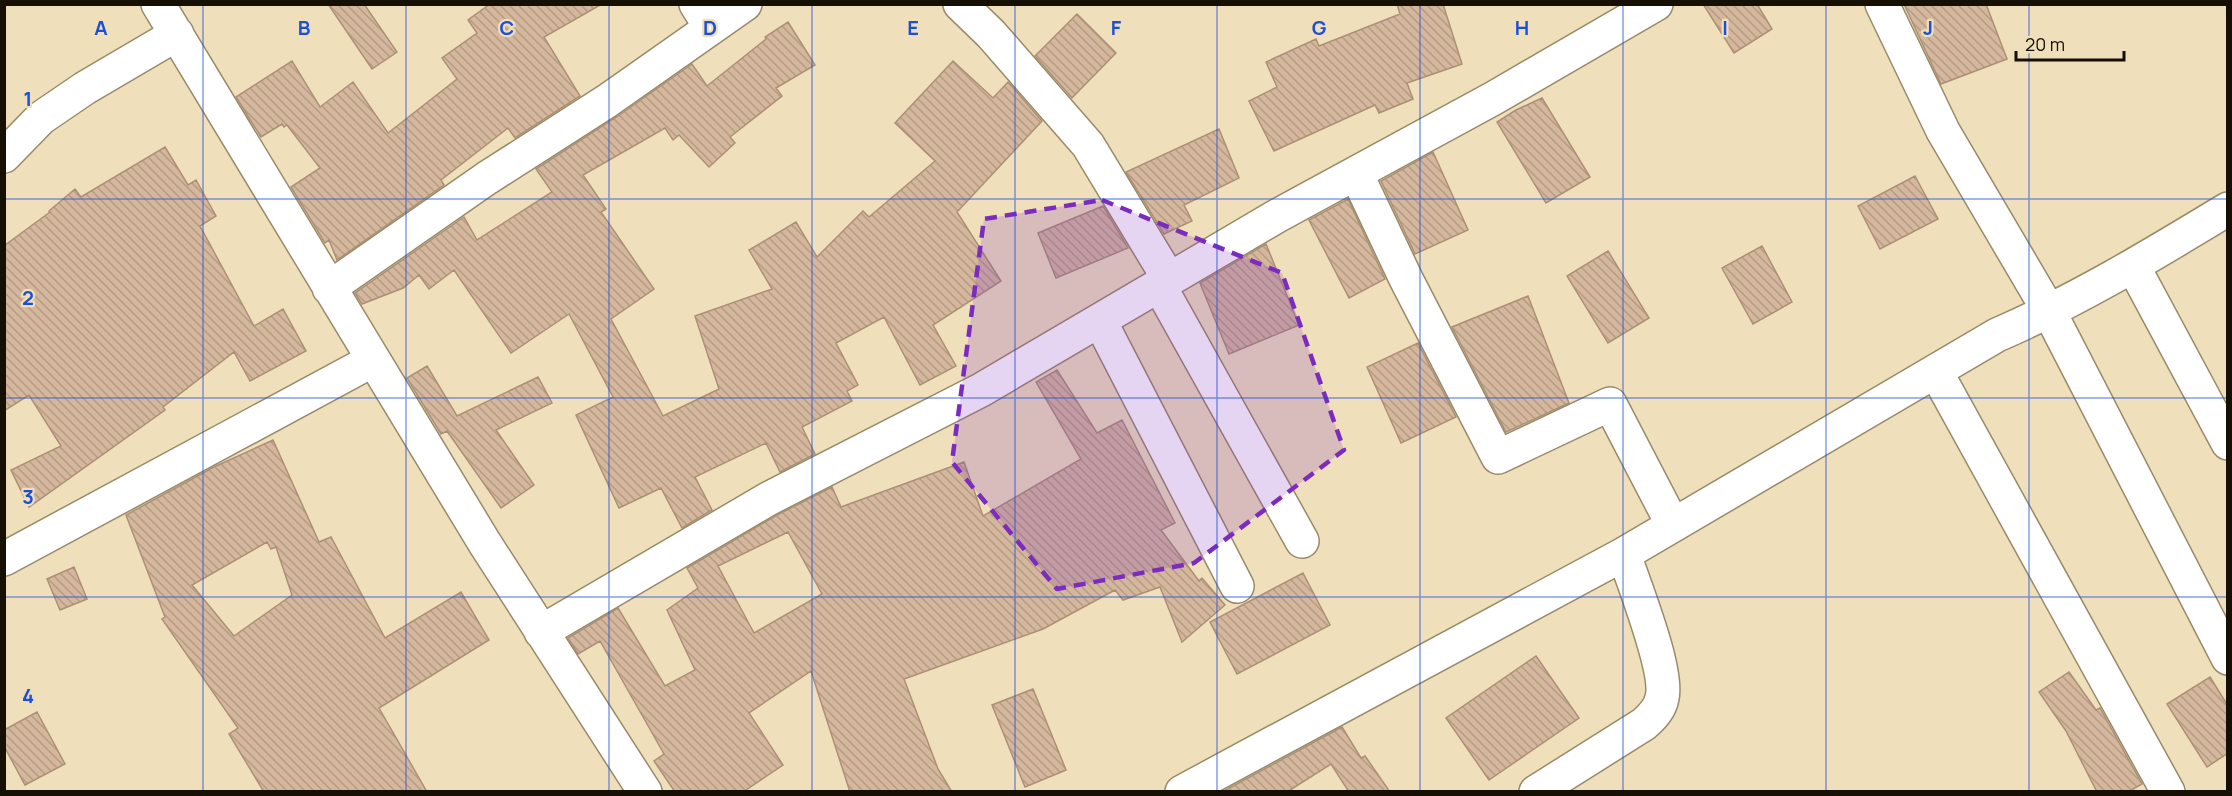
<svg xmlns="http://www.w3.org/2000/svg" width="2232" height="796" viewBox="0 0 2232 796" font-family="Manrope,sans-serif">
<defs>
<pattern id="building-back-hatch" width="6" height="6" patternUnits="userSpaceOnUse" patternTransform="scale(1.5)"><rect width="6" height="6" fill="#d5b79d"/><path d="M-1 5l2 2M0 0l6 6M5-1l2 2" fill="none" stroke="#b69c86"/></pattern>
</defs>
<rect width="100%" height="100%" fill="#efdfbb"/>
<path fill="url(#building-back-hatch)" stroke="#ac9076" stroke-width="1.5" fill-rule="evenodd" d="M 328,4 L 364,4 L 397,52 L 372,69 Z
M 490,4 L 602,4 L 544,37 L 580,96 L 515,138 L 508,128 L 441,180 L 444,185 L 337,260 L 329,240 L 325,243 L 291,187 L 320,168 L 287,125 L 284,127 L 282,124 L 261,137 L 236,97 L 292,61 L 320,107 L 353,82 L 388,133 L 457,79 L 442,58 L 477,33 L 468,20 Z
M 1397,4 L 1443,4 L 1462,64 L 1407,83 L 1413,99 L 1379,113 L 1375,105 L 1274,151 L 1249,101 L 1277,87 L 1266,62 L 1316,39 L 1319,46 L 1400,14 Z
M 1703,4 L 1757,4 L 1772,29 L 1734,53 Z
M 1904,4 L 1986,4 L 2007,59 L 1941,84 Z
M 1077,14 L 1116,53 L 1072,98 L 1035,56 Z
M 788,22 L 815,65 L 776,88 L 782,96 L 730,137 L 735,143 L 709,167 L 679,135 L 673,140 L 665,128 L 583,175 L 606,209 L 601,212 L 654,289 L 611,319 L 663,416 L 719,389 L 695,316 L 772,289 L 749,250 L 796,222 L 817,257 L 863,211 L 869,217 L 935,161 L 895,123 L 953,61 L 993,98 L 1008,82 L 1042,121 L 957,212 L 1001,281 L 933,325 L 956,366 L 920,385 L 884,317 L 836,343 L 858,385 L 847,391 L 852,401 L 802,427 L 815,454 L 780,472 L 766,443 L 695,477 L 712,510 L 682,528 L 661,488 L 619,508 L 576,415 L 613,397 L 569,314 L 511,353 L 454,270 L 429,289 L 419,275 L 403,288 L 362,304 L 355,293 L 464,217 L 477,240 L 552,192 L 536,169 L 618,116 L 692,64 L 707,86 L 766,39 L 765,37 Z
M 1542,98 L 1590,177 L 1546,203 L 1497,122 L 1516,110 Z
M 1219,129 L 1239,178 L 1184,205 L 1192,221 L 1164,234 L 1126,172 Z
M 165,147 L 188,185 L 196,180 L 216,216 L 200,226 L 254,326 L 283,309 L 306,351 L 250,381 L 234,352 L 163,407 L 165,410 L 29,507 L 11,470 L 61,446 L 29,395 L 4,411 L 4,246 L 50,212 L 49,211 L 75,189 L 81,197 Z
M 1433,152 L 1468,230 L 1415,254 L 1381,181 Z
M 1915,176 L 1938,219 L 1880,249 L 1858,206 Z
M 1348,199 L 1385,279 L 1349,298 L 1309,220 Z
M 1103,206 L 1128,248 L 1056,278 L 1038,233 Z
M 1266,244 L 1299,325 L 1229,354 L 1200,283 Z
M 1762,246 L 1792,302 L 1753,324 L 1722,268 Z
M 1608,251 L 1649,318 L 1608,343 L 1567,276 Z
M 1528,296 L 1569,403 L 1506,432 L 1452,327 Z
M 1418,343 L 1456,417 L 1401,443 L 1367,367 Z
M 427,366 L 457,416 L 538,377 L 552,403 L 496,430 L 534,485 L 501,508 L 447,431 L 441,434 L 407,378 Z
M 1057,370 L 1097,433 L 1122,420 L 1175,523 L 1161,530 L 1199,581 L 1202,578 L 1225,605 L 1182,642 L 1160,587 L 1123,600 L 1115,590 L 1043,629 L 904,679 L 938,769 L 952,792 L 850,792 L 811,671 L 749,713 L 783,765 L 743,792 L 675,792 L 654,761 L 664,754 L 600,641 L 578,654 L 568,638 L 618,608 L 665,686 L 695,670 L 667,610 L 698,588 L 687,568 L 777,515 L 832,487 L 841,507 L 964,462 L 983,516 L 1081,459 L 1036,382 ZM 788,532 L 822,594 L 754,633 L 718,566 Z
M 273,440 L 319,542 L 331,537 L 385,638 L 461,592 L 489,640 L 379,708 L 427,792 L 264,792 L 229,734 L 238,728 L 162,619 L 165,617 L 126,515 L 214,467 ZM 267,542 L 271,549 L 276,547 L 292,595 L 234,636 L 192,585 Z
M 74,567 L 87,599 L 60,610 L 47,579 Z
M 1303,573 L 1330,625 L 1237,674 L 1210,622 Z
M 1536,656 L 1579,718 L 1489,780 L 1446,718 Z
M 2069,672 L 2096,710 L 2100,708 L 2142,784 L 2128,792 L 2097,792 L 2066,731 L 2039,692 Z
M 2210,677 L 2228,706 L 2228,753 L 2207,767 L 2167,704 Z
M 1033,689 L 1066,770 L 1025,787 L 992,705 Z
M 37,712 L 65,764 L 25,785 L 4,746 L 4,730 Z
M 1342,727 L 1361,758 L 1365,756 L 1390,792 L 1349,792 L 1331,764 L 1287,792 L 1222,792 Z"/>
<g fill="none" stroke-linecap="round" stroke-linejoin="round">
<defs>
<path id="minor" d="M 158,4 L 484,542 L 645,792
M 696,4 L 711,28
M 960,4 L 991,34 L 1088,145 L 1169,279
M 1882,4 L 1943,131 L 2050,313 L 2228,658
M 4,156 L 41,118 L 85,88 L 177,34
M 1356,173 L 1406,279 L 1498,457 L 1610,404 L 1673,525
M 2133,266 L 2228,443
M 1159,285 L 1302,541
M 329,288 L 487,178 L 607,101 L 745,4
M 1100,321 L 1237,586
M 1936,372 L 2168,792
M 4,559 L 373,360
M 541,632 L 768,499 L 981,390 L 1277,216 L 1494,98 L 1656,4
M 1182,792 L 1624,554 L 1997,335 C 2078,300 2152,255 2228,209
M 1536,792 L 1644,724 C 1652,717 1660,709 1662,698 C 1669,671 1634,585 1624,554"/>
</defs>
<use href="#minor" stroke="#998a69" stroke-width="36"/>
<use href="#minor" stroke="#fff" stroke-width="33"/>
</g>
<path fill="#7b2cbf" fill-opacity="0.2" stroke="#7b2cbf" stroke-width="4.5" stroke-dasharray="12 8" stroke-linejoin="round" d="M 1102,200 L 1282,273 L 1344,450 L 1194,563 L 1057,589 L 952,462 L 984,219 Z"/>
<path fill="none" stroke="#1d4ed8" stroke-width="1.5" stroke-opacity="0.55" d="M 203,4 L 203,792M 406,4 L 406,792M 609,4 L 609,792M 812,4 L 812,792M 1015,4 L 1015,792M 1217,4 L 1217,792M 1420,4 L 1420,792M 1623,4 L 1623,792M 1826,4 L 1826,792M 2029,4 L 2029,792M 4,199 L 2228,199M 4,398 L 2228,398M 4,597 L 2228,597"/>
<g font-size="20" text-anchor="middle" font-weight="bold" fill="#1d4ed8" stroke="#efdfbb" stroke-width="4.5" stroke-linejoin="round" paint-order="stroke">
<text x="101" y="35">A</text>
<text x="304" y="35">B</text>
<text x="507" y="35">C</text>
<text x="710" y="35">D</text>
<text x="913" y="35">E</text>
<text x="1116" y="35">F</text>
<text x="1319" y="35">G</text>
<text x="1522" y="35">H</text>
<text x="1725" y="35">I</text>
<text x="1928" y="35">J</text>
<text x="28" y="106">1</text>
<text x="28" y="305">2</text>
<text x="28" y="504">3</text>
<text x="28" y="703">4</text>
</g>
<rect width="2232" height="796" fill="none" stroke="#150f04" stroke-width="12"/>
<path d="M2016 51v9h108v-9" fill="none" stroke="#150f04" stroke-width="3"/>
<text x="2025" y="51" font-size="18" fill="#150f04" stroke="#efdfbb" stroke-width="4.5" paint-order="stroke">20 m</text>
</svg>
